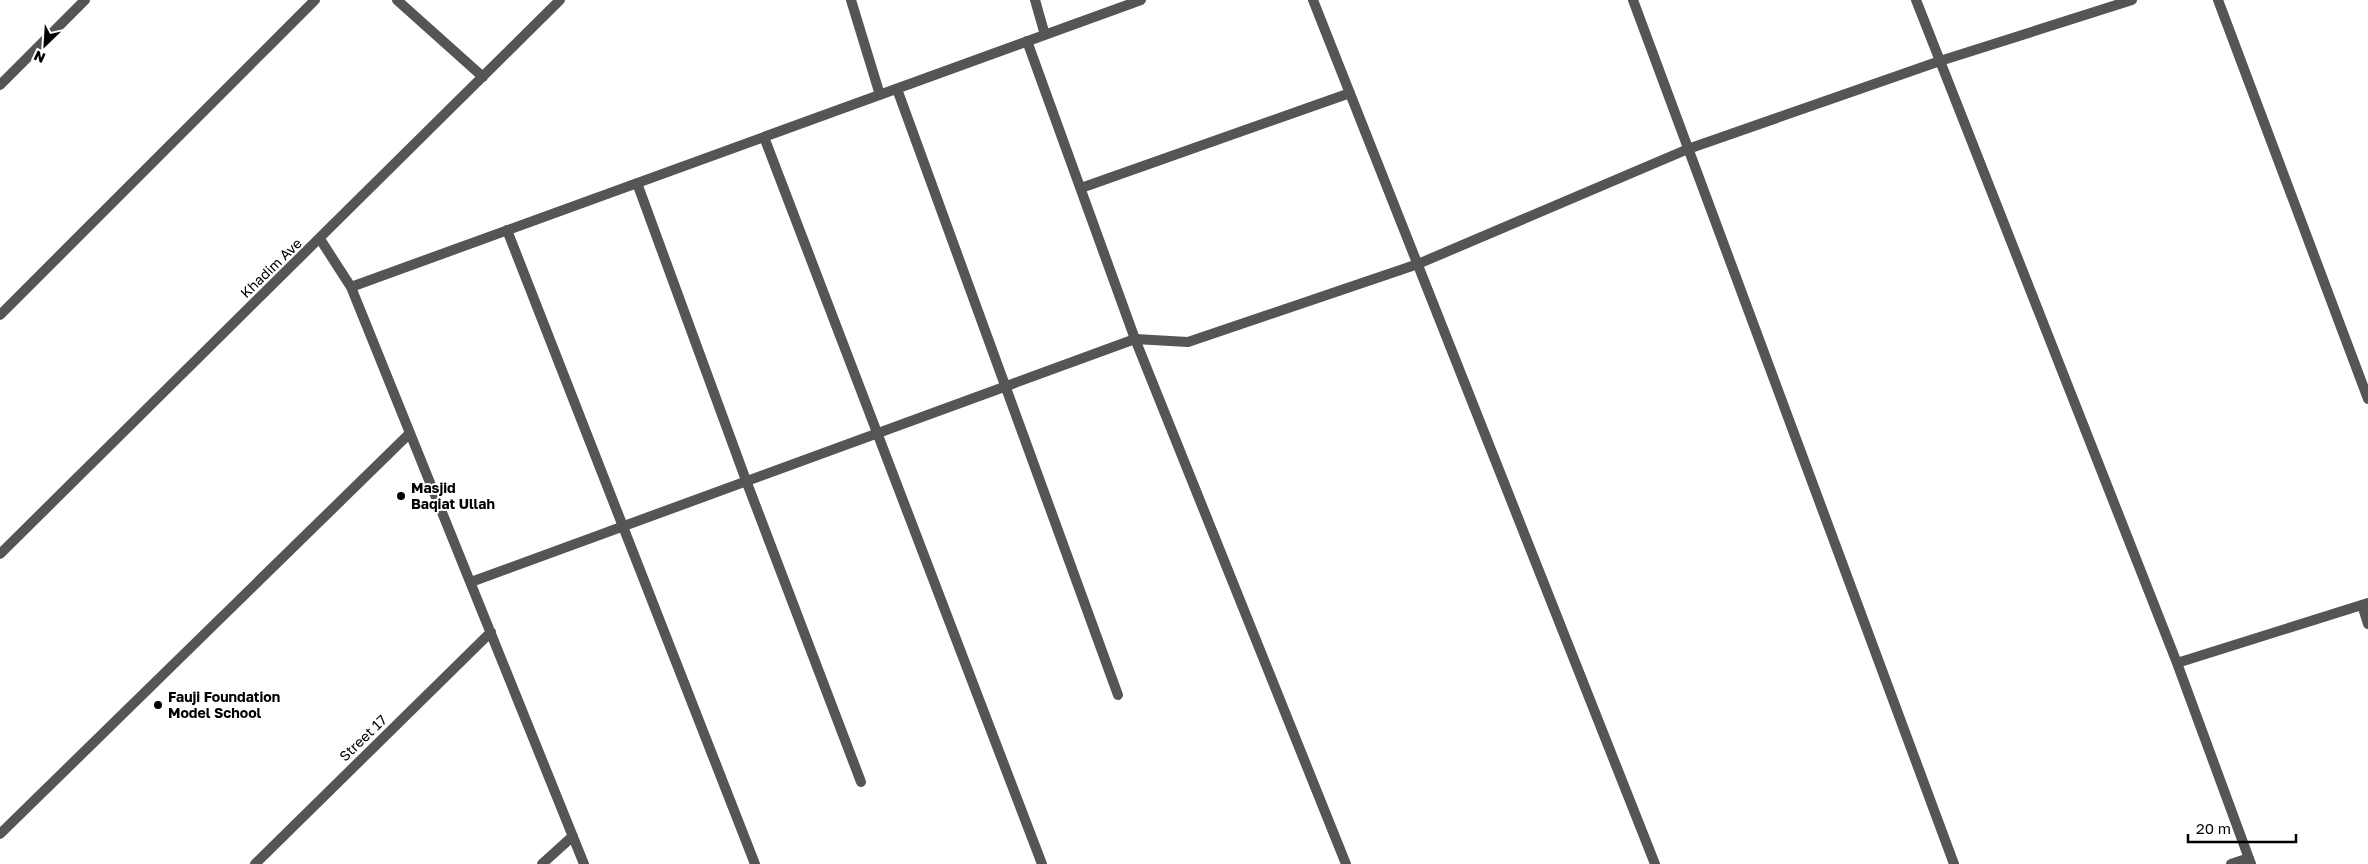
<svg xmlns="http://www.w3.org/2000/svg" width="2368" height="864" viewBox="0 0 2368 864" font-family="'Golos Text',sans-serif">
<rect width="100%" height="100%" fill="#fff"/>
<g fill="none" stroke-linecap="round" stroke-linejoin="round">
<path stroke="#555" stroke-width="10" d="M 397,0 L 483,77
M 851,0 L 880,95
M 1035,0 L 1045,35
M 1313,0 L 1655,864
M 1633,0 L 1954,864
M 1916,0 L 2177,663 L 2251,864
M 2218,0 L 2368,399
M 1027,41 L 1135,339 L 1346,864
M 0,85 L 85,0
M 897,89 L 1118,695
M 764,137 L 1042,864
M 637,183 L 747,483 L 861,782
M 1081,188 L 1350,93
M 507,230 L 755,864
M 320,239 L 351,287 L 584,864
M 351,287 L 1141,0
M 0,315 L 315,0
M 0,554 L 560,0
M 471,582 L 1135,339 L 1188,342 L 1418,264 L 1688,149 L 1940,61 L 2132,0
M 2362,605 L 2368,624
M 2177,663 L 2368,603
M 0,834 L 410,433
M 255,864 L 491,632
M 542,864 L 573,836
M 2231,864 L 2249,858"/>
</g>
<g fill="#000" stroke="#fff" stroke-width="2">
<circle cx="401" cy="496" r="5"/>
<circle cx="158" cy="705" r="5"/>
</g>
<g text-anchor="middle" stroke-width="4" stroke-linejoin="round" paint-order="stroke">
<g font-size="14" fill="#000" stroke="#fff">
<text transform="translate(271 268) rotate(-44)" y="5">Khadim Ave</text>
<text transform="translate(363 738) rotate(-44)" y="5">Street 17</text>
</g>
<g font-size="14" font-weight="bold" fill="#000" stroke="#fff" text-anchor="start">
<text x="411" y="493">Masjid<tspan x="411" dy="16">Baqiat Ullah</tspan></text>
<text x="168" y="702">Fauji Foundation<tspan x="168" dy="16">Model School</tspan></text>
</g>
</g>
<g transform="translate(45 45) rotate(205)" stroke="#ffffff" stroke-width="4" paint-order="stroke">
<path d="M0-4L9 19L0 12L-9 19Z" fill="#000000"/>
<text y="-8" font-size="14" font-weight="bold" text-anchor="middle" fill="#000000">N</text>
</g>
<path d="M2188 834v8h108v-8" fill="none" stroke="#000000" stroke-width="2.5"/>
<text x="2196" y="834" font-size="15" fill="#000000" stroke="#ffffff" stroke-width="4" paint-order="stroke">20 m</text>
</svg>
